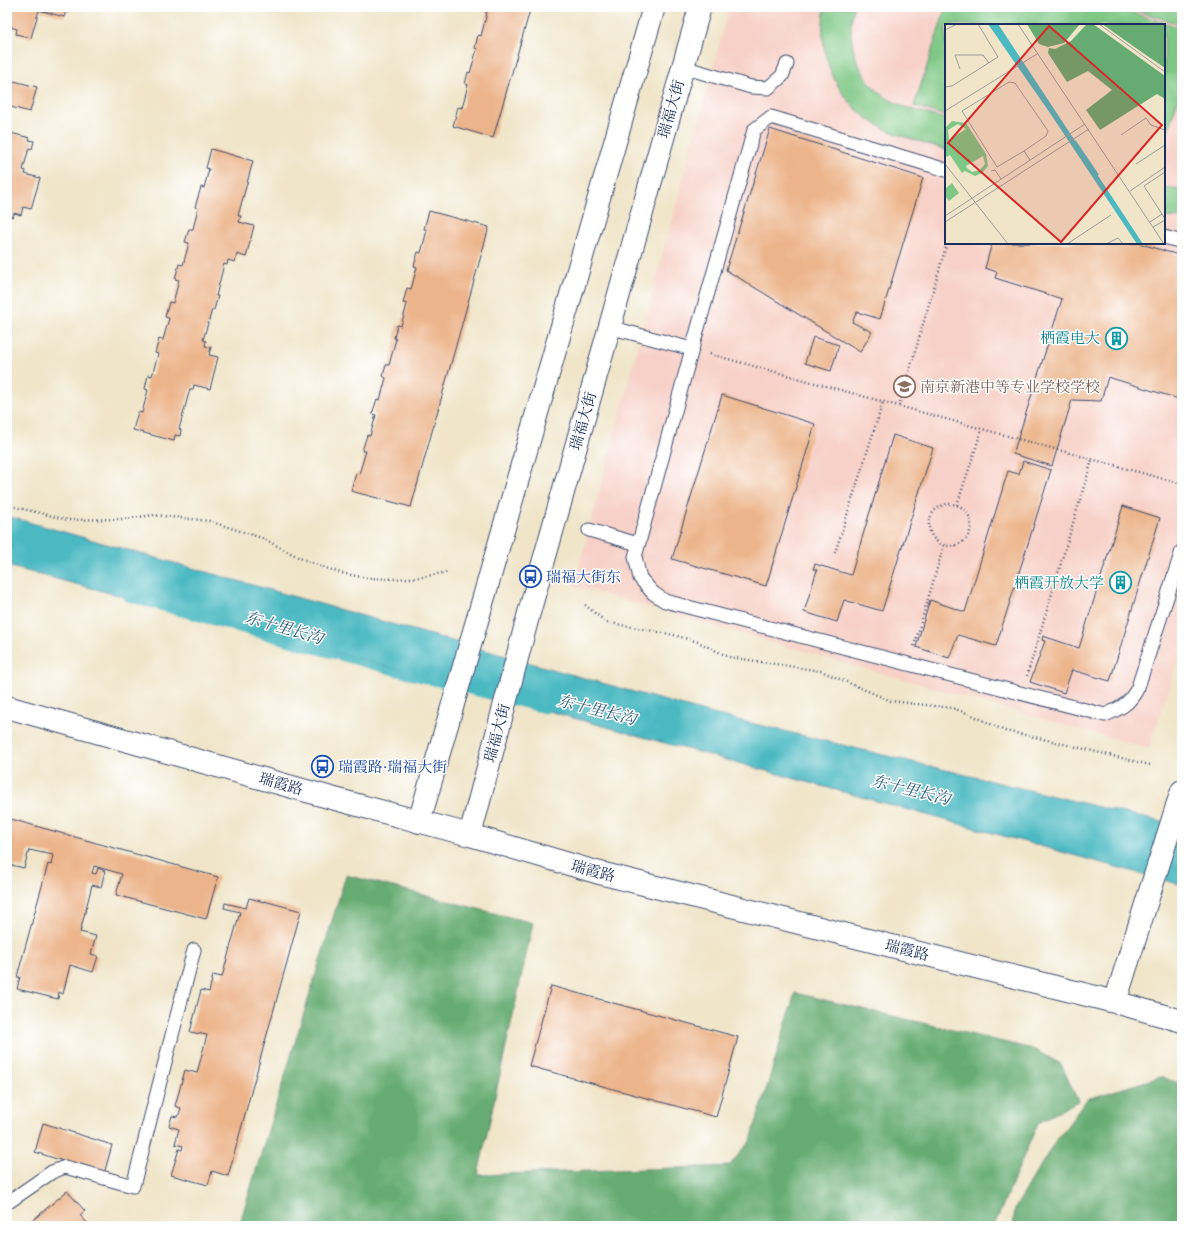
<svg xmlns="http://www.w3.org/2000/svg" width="1189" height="1233" viewBox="0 0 1189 1233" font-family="'Old Standard TT','Noto Serif SC',serif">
<rect width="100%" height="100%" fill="#fff"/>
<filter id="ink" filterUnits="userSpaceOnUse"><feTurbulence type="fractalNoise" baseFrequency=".025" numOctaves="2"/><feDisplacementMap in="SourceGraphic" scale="8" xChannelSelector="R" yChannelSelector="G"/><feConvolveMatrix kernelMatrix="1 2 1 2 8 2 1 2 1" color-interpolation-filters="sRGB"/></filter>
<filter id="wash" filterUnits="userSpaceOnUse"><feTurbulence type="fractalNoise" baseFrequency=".012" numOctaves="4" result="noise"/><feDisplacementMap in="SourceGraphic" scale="16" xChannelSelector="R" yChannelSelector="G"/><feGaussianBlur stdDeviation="0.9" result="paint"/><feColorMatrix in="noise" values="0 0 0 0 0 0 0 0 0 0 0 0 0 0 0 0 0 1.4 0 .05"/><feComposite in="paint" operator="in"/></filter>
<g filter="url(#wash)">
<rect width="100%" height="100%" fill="#f0e5c9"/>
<path fill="#f7d1c7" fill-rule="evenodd" d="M 729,7 L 1182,7 L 1182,647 L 1149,749 L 574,586 ZM 946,25 L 1164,25 L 1164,243 L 946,243 Z"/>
<path fill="#7ec784" stroke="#4c7b71" d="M 825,7 L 854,7 C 844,44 860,86 896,103 C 912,111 930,114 946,119 L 946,150 C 926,143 904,138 885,129 C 839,107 815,57 825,7 Z
M 946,7 L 1113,7 L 1182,28 L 1182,87 L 1164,144 L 1164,25 L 946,25 L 946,116 L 914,106 Z
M 1124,7 L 1182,7 L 1182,25 Z
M 1164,188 L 1182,190 L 1182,218 L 1164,217 Z"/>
<path fill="#66ac72" stroke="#406e68" d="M 346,875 L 533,923 L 478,1175 L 729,1166 L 751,1140 L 795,993 L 1033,1049 L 1061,1064 L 1078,1101 L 1038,1123 L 994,1226 L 239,1226 Z
M 1160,1077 L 1182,1084 L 1182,1226 L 1013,1226 L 1015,1208 L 1051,1148 L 1087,1099 Z"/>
<path fill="#4bb9c2" stroke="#337490" d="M 7,516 L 705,712 L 1182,827 L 1182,885 L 304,644 L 7,566 Z"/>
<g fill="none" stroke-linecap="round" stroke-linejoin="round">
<path stroke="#4bb9c2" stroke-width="7" d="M 127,598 L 390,671 L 545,710"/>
</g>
<g id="blocks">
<path fill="#ecb48a" d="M 7,7 L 72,7 L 70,12 L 66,11 L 64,17 L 39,10 L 31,38 L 16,34 L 17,29 L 7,26 Z
M 486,7 L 531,7 L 493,138 L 453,126 L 458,107 L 462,108 L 468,85 L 465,84 L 468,72 L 470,73 L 477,49 L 475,48 L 478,35 L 481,36 L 487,13 L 485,12 Z
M 14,81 L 37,87 L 30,112 L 7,106 Z
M 770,129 L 923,178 L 880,319 L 857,312 L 852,322 L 872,332 L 860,352 L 726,270 Z
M 7,132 L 30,138 L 29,140 L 34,141 L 32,149 L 29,148 L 23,170 L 26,171 L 25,174 L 40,178 L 31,209 L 23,207 L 21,215 L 14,213 L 13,217 L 10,216 L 7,226 Z
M 211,149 L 253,161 L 238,216 L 241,216 L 239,222 L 254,226 L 246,257 L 237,254 L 235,262 L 228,260 L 227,265 L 224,264 L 216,296 L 218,296 L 214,310 L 212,310 L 203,340 L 206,341 L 205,346 L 211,347 L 209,355 L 218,357 L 210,389 L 194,385 L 193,389 L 190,389 L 179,429 L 181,430 L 180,436 L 175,435 L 174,441 L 133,430 L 138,412 L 142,413 L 148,390 L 145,389 L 148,375 L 152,376 L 158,354 L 155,353 L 159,339 L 163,340 L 169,318 L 165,317 L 169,302 L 173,303 L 179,280 L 175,279 L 179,264 L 183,265 L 189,243 L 185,242 L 189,229 L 193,229 L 198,208 L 195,207 L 201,187 L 204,188 L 209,169 L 206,168 Z
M 429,211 L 489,227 L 411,507 L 351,491 L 356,473 L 359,474 L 366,451 L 362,451 L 367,435 L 370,436 L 376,415 L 372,414 L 377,399 L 380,400 L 386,378 L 383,376 L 386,365 L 389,365 L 396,339 L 394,338 L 397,325 L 401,326 L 407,304 L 403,303 L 407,288 L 411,289 L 417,267 L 414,266 L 418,252 L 421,253 L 427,230 L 424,229 Z
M 992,243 L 1138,243 L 1182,256 L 1182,400 L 1108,377 L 1101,401 L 1072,400 L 1052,466 L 1013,454 L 1062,299 L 995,278 L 997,272 L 985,268 Z
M 813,337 L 839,345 L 831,371 L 805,363 Z
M 722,395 L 815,424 L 766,586 L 672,559 Z
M 893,435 L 933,448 L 882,611 L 844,600 L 837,622 L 804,612 L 817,570 L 813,569 L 815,564 L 851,575 Z
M 1023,461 L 1051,470 L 996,646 L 958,635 L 949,658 L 916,647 L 930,600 L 965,612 L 1008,471 L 1019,474 Z
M 1123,506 L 1160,518 L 1110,681 L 1072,670 L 1064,693 L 1030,682 L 1045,641 L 1042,640 L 1043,636 L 1079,648 Z
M 7,818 L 218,877 L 206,919 L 116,895 L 122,874 L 94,866 L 92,873 L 96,874 L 98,868 L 105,871 L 101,887 L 92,885 L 80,932 L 96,936 L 91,954 L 98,956 L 93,972 L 70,965 L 63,994 L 59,992 L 58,999 L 17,989 L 20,977 L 17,977 L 48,864 L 51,865 L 53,855 L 29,850 L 24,868 L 7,864 Z
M 249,898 L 264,902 L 264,901 L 301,911 L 228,1176 L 212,1171 L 208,1185 L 171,1175 L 179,1149 L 182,1150 L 183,1146 L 175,1144 L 179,1129 L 169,1126 L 172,1116 L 178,1117 L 181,1108 L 175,1106 L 185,1070 L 197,1073 L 207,1035 L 190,1032 L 201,990 L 209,992 L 213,975 L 222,977 L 240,912 L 224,908 L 225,903 L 246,908 Z
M 551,986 L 738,1037 L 716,1117 L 529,1066 Z
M 43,1123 L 112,1145 L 104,1174 L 35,1152 Z
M 67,1191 L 85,1211 L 80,1215 L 90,1226 L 26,1226 Z"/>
</g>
</g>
<g filter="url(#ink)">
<use href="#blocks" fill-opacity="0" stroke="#3b4a6e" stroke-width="1"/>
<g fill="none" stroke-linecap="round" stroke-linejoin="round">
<defs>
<path id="service" d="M 683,67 L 751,87 L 768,88 L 782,76 L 787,64
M 946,170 L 771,117 L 754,130 L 692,349 L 635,557 L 640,578 L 653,593 L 665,601 L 1105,715 C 1121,708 1130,704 1138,687 L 1182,551
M 1164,237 L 1182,242
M 609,327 L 692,349
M 589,530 L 638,544
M 7,1202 L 10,1201 L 52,1172 L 65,1167 L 133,1186 L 194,950"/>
<path id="minor" d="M 1177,806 L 1182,791"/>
<path id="tertiary" d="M 7,707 L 335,799 L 470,835 L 596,872 L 1115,1002 L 1182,1021
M 419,822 L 654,7
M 470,835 L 529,613 L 700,7
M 1115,1002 L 1177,806"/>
</defs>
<use href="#service" stroke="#3b4a6e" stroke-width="15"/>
<use href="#minor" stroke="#3b4a6e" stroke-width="24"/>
<use href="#tertiary" stroke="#3b4a6e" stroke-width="24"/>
<path stroke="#3b4a6e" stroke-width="2.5" stroke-dasharray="1 3" stroke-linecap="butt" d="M 710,354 L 1182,484
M 899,406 L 947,243
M929 525a21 21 0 1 1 42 0a21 21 0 1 1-42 0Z
M 7,505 L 68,520 L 124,519 L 154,515 L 209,521 L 262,538 L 300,558 L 320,566 L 341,573 L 367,578 L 395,579 L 422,577 L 448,572
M 957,505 L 982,429
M 835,553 L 883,402
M 585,605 L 606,622 L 674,635 L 698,642 L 729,657 L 821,671 L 891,701 L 952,708 L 970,714 L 1005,731 L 1035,737 L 1150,765
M 914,646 L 944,545
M 1027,676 L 1092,460"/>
<use href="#service" stroke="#fff" stroke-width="13"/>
<use href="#minor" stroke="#fff" stroke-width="22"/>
<use href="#tertiary" stroke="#fff" stroke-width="22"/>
</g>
</g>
<defs>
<symbol id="building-ring" viewBox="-11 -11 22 22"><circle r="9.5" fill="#fff" stroke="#0f9aa8" stroke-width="1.5"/><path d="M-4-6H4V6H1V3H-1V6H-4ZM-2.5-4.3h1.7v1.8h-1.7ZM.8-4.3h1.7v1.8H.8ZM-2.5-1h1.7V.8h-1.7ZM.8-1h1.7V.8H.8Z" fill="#0f9aa8"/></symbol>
<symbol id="school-ring" viewBox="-11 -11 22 22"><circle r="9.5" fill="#fff" stroke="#8d6e63" stroke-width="1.5"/><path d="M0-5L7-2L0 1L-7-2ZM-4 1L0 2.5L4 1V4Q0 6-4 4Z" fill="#8d6e63"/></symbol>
<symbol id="bus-ring" viewBox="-11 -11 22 22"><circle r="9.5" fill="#fff" stroke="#1a4fb4" stroke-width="1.5"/><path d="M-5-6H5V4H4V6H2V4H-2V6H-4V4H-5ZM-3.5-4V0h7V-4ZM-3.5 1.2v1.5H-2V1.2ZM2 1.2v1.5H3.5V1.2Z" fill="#1a4fb4"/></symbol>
</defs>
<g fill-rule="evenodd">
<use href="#building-ring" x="1104" y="326" width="25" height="25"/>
<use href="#school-ring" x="892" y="374" width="25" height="25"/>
<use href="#bus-ring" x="518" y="564" width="25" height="25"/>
<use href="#building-ring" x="1108" y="570" width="25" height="25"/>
<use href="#bus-ring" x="310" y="754" width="25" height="25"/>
</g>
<g text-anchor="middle" stroke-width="3" stroke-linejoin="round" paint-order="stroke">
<g font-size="15" fill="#1b2f5e" stroke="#fff">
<text transform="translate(671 109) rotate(-74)" y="5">瑞福大街</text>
<text transform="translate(583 421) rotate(-74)" y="5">瑞福大街</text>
<text transform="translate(497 733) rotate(-75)" y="5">瑞福大街</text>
<text transform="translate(281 784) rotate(16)" y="5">瑞霞路</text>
<text transform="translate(593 871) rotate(15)" y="5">瑞霞路</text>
<text transform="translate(907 950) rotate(14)" y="5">瑞霞路</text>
</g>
<g font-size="15" fill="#0d838f" stroke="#fff" text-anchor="end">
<text x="1100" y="343">栖霞电大</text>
<text x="1104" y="588">栖霞开放大学</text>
</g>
<g font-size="15" fill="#785e54" stroke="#fff" text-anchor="start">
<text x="920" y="392">南京新港中等专业学校学校</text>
</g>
<g font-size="15" fill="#164399" stroke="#fff" text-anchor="start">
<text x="546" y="582">瑞福大街东</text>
<text x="338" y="772">瑞霞路·瑞福大街</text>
</g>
<g font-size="16" font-style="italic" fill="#2c5f81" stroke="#fff">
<text transform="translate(284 627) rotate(16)" y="6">东十里长沟</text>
<text transform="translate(597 709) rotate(14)" y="6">东十里长沟</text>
<text transform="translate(911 789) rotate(14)" y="6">东十里长沟</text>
</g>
</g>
<g transform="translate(945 24)">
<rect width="220" height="220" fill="#f0e5c9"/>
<path d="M 7,97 L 21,99 L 41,130 L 43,142 L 37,149 L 30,152 L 20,147 L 17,149 L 5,131 L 2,133 L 0,130 L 0,104 ZM 13,100 L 21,105 L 4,116 L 3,106 ZM 38,132 L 40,140 L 35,146 L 27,148 L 22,144 L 21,142 ZM 7,159 L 14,169 L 4,177 L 0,172 L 0,165 Z" fill="#7ec784" fill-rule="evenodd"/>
<path d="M 82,0 L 135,0 L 119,19 L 103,23 L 94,20 ZM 148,0 L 220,52 L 220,75 L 212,70 L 155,106 L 141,86 L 167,66 L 143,47 L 122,58 L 103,29 L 104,24 L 110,25 L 126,17 L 141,1 ZM 157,0 L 220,0 L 220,44 L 198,29 Z" fill="#66ac72"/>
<path d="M 43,0 L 53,0 L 198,220 L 192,220 L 107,92 Z" fill="#4bb9c2"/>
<path fill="none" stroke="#4bb9c2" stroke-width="2" d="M 130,117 L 153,151"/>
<path fill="none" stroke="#9b9c9e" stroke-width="1" d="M 73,0 L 219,220M 154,0 L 220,48M 0,6 L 12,0M 15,45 L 10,31 L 38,31 L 44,39M 0,63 L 7,62 L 53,33 L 33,0M 0,87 L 92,30M 176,111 L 201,94 L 206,101 L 220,106M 79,127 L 52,143 L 17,87 L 64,58 L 70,59 L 103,107 L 101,112 L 79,127 L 85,136M 0,140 L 63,220M 191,140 L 220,121M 46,147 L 50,146 L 56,155M 185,167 L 220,143M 217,190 L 199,162 L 220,148M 0,192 L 140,100M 0,198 L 144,105M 205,198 L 217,190 L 220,195M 208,203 L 220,196M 122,220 L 166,191M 161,220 L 173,214 L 178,220"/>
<path fill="#d62828" fill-opacity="0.15" stroke="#d62828" stroke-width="2" d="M 104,2 L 217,101 L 116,218 L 3,119 Z"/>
<rect width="220" height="220" fill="none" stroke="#1b2f5e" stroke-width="2"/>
</g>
<rect width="1189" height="1233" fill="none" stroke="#fff" stroke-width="24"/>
</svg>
